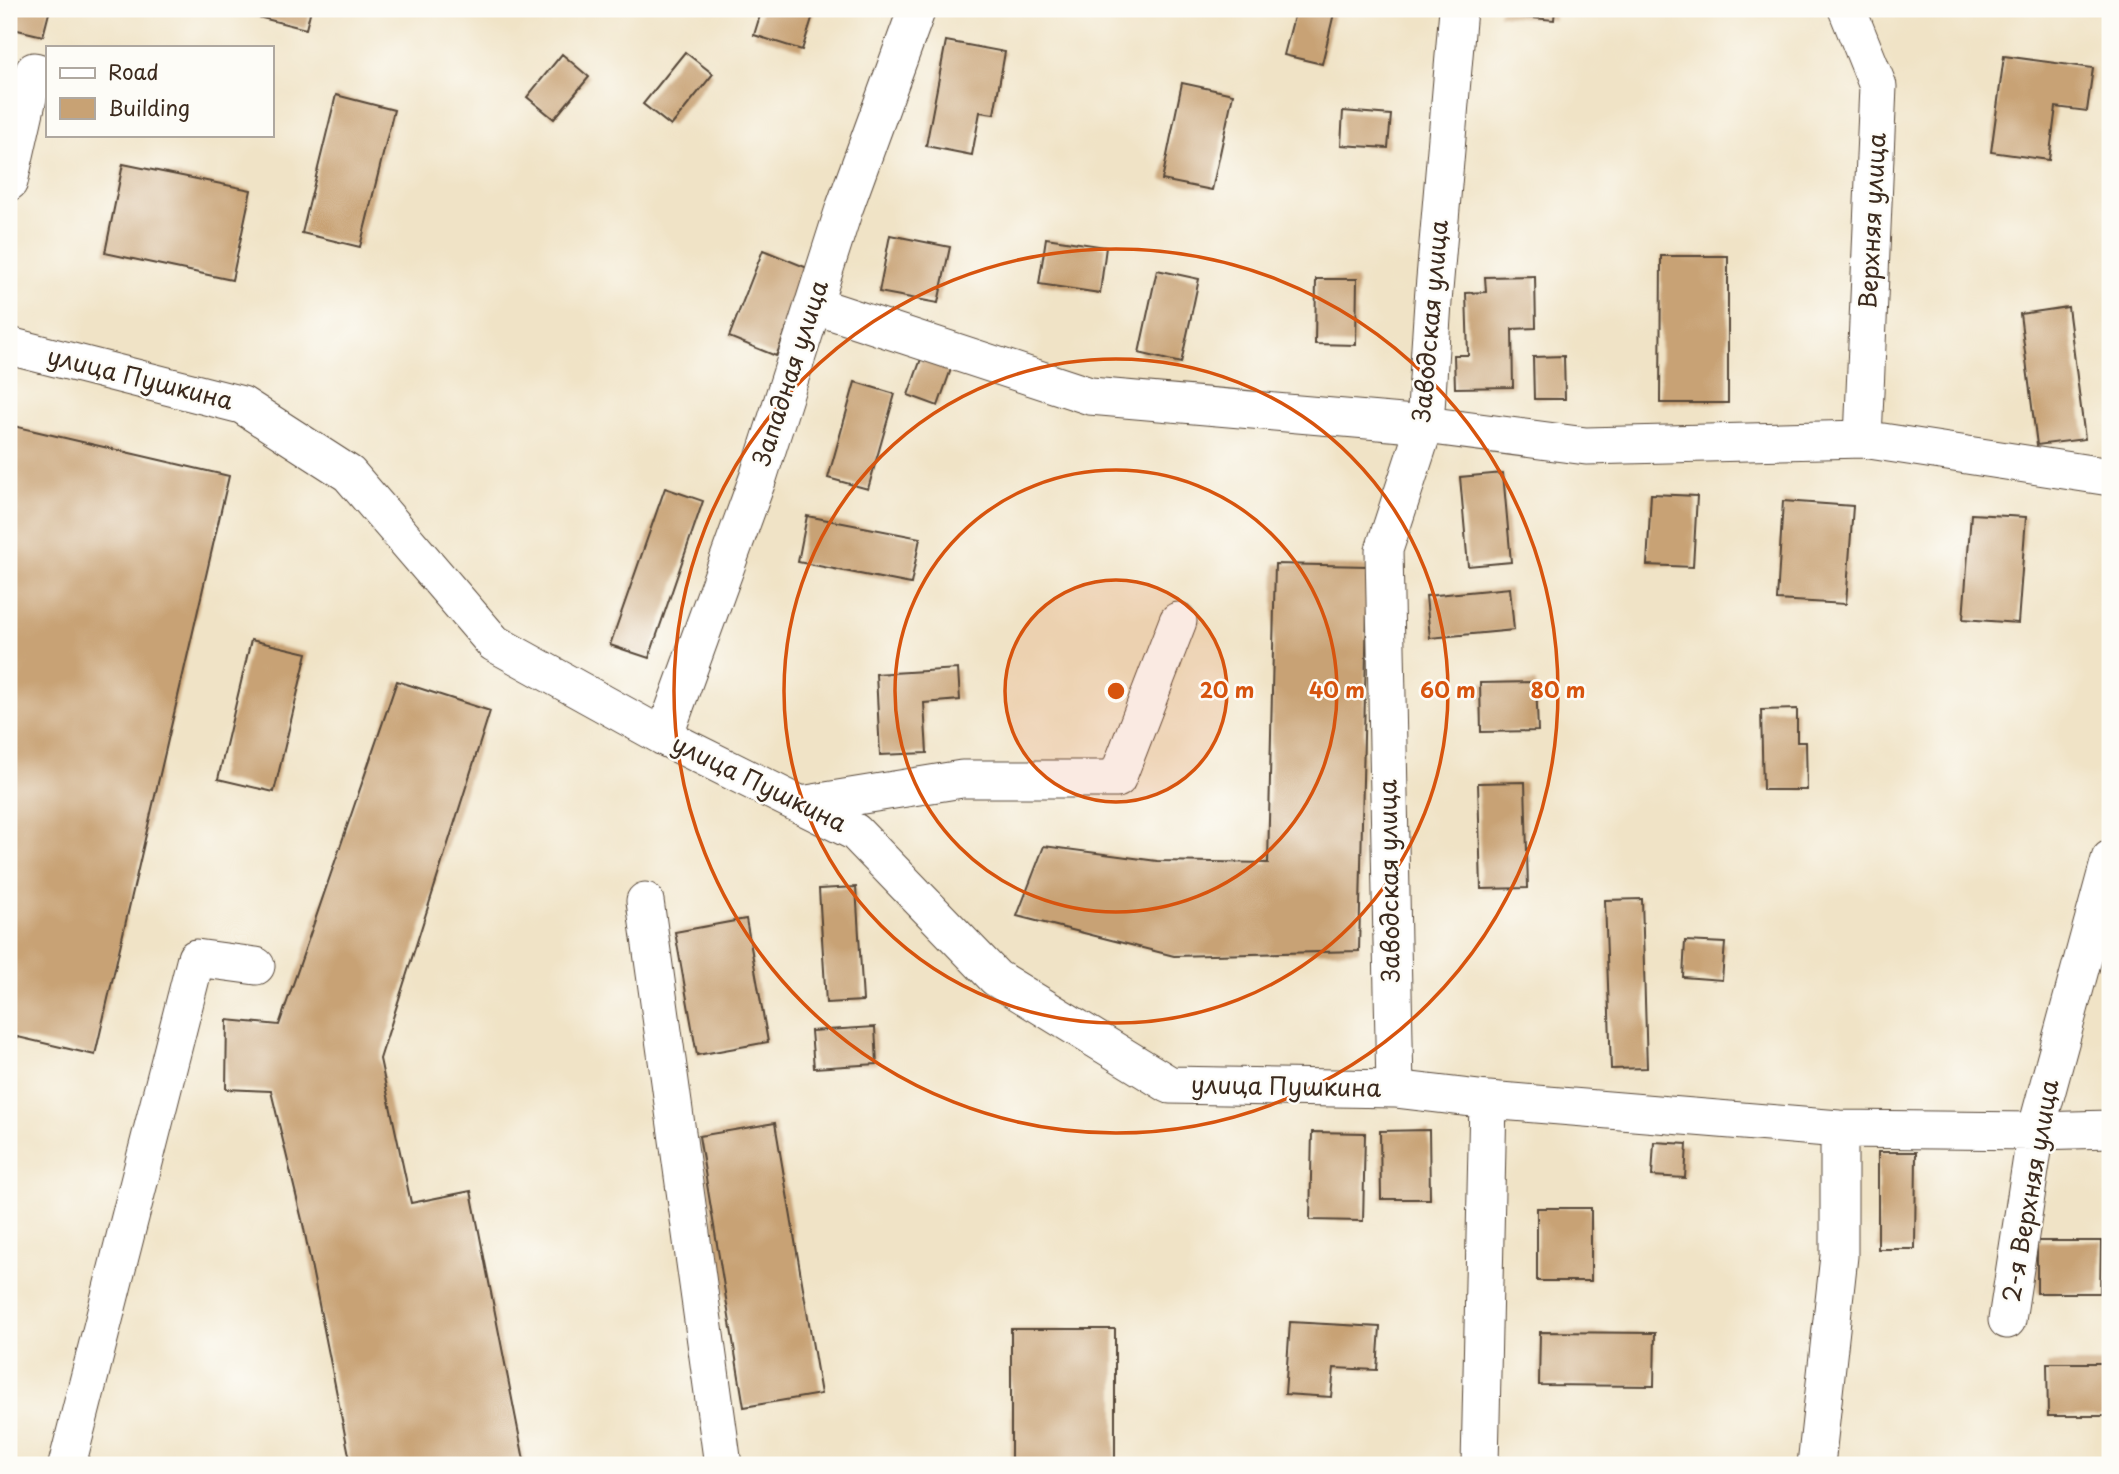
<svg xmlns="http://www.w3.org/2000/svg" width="2119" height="1474" viewBox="0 0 2119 1474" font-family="'Playpen Sans',sans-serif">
<rect width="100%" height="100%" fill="#fdfcf7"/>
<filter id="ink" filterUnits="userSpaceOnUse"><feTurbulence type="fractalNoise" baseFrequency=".0143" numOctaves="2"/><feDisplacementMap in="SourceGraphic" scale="14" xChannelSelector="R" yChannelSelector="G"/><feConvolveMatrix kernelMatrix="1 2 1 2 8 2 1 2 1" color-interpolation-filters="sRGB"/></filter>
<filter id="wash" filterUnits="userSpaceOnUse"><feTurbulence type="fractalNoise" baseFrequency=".00686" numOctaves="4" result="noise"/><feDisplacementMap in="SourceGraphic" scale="28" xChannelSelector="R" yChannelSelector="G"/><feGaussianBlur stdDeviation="1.57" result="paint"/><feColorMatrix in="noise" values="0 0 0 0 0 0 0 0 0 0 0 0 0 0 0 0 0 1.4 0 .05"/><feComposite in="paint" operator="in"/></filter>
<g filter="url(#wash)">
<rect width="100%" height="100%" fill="#f0e3c6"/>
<g id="blocks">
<path fill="#c8a274" d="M 9,9 L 50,9 L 43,36 L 9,28 Z
M 226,9 L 311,9 L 306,29 Z
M 762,9 L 815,9 L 802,50 L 754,35 Z
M 1296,9 L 1335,9 L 1322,64 L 1284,55 Z
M 1500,9 L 1555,9 L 1554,20 L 1499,15 Z
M 946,41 L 1005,52 L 994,114 L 980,112 L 972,155 L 926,146 Z
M 685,52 L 713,74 L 671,126 L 643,104 Z
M 562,54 L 589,77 L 554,119 L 527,97 Z
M 2004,56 L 2093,68 L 2087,111 L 2056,107 L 2049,160 L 1991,152 Z
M 1182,83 L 1233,94 L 1212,190 L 1162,180 Z
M 336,95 L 394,110 L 360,247 L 302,233 Z
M 1343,111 L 1391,115 L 1388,148 L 1341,145 Z
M 123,164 L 251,190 L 232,280 L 105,253 Z
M 890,235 L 950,247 L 938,303 L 879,292 Z
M 1046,238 L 1106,247 L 1100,293 L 1039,284 Z
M 763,250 L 810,269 L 776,356 L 729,337 Z
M 1661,256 L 1728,256 L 1728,403 L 1660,403 Z
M 1157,270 L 1199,279 L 1181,363 L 1139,353 Z
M 1535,276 L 1536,328 L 1512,329 L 1513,387 L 1455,388 L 1454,355 L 1468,355 L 1466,293 L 1486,292 L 1485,277 Z
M 1316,279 L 1357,279 L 1356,345 L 1315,344 Z
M 2068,307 L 2085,439 L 2037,445 L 2020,314 Z
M 1564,356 L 1565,399 L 1534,399 L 1533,357 Z
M 921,359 L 951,369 L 938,406 L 908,395 Z
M 855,382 L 895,394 L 868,489 L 828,478 Z
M 9,425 L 229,476 L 95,1055 L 9,1035 Z
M 1503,473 L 1511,562 L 1468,566 L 1460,477 Z
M 665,488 L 703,501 L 649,658 L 610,645 Z
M 1651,494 L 1697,496 L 1693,567 L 1647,565 Z
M 1783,501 L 1853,506 L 1846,604 L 1777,600 Z
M 1971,514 L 2026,517 L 2018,623 L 1963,619 Z
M 807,516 L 920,538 L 911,584 L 798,562 Z
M 1275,564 L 1368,566 L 1359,951 L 1174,956 L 1017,916 L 1044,846 L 1157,861 L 1268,863 Z
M 1510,588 L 1514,630 L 1430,638 L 1426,596 Z
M 251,640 L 307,653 L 274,792 L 218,779 Z
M 958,669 L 960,700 L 924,703 L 927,753 L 880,755 L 876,674 Z
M 397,681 L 490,711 L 380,1059 L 411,1203 L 471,1191 L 525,1465 L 351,1465 L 303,1224 L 271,1091 L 226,1089 L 227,1020 L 279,1025 Z
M 1536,682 L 1538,731 L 1481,732 L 1480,683 Z
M 1797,709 L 1797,742 L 1806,742 L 1807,790 L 1763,790 L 1761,710 Z
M 1525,782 L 1528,888 L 1481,889 L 1478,783 Z
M 856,887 L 863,1001 L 826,1003 L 819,889 Z
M 1642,899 L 1647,1068 L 1611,1069 L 1605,900 Z
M 746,919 L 768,1042 L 697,1055 L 675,932 Z
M 1685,941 L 1725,943 L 1722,980 L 1683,977 Z
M 875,1027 L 877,1064 L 814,1068 L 811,1031 Z
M 775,1123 L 821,1394 L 744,1407 L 699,1136 Z
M 1429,1130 L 1430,1199 L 1381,1199 L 1380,1131 Z
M 1312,1132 L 1365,1133 L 1363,1221 L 1310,1220 Z
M 1654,1142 L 1687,1144 L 1685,1178 L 1652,1176 Z
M 1878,1152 L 1916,1152 L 1915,1249 L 1878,1249 Z
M 1537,1208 L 1591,1208 L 1591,1281 L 1537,1281 Z
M 2037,1241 L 2101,1241 L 2100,1293 L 2037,1293 Z
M 1290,1322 L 1380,1327 L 1377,1370 L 1334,1368 L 1331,1397 L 1285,1394 Z
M 1011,1329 L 1115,1329 L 1115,1465 L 1011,1465 Z
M 1540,1332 L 1655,1333 L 1654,1386 L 1539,1385 Z
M 2047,1363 L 2110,1363 L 2110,1416 L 2048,1416 Z"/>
</g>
</g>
<g filter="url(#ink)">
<use href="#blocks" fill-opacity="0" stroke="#564637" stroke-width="2"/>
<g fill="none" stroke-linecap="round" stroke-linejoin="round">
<defs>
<path id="minor" d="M 1847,9 L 1878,86 L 1863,439
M 9,182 L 34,71 L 47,75
M 813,305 L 1090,396 L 1425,425 L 1586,446 L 1863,439 L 2110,477
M 9,346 L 242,405 L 349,474 L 494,643 L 664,737 L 855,832 L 996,978 L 1170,1085 L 1395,1089 L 1488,1100 L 1839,1129 L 2036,1131 L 2110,1129
M 664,737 L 758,478 L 844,209 L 917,9
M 801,805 L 962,779 L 1117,779 L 1178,621
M 645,901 L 723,1465
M 1395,1089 L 1384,550 L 1425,425 L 1433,302 L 1458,9
M 2007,1320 L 2036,1131 L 2110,859
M 67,1465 L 196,958 L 256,966
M 1480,1465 L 1488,1100
M 1816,1465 L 1839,1256 L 1839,1129"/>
</defs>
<use href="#minor" stroke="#564637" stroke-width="39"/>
<use href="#minor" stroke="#fff" stroke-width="37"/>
</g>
</g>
<circle cx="1116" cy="691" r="111" fill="#d7540e" fill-opacity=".12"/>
<g fill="none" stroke="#d7540e" stroke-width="3.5">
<circle cx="1116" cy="691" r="111"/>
<circle cx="1116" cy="691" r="221"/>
<circle cx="1116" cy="691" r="332"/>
<circle cx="1116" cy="691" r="442"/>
</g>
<g text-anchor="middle" stroke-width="5" stroke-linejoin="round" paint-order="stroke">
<g font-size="24" fill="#3b2a1e" stroke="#fdfcf7">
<text transform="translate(1873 221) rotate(-87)" y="8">Верхняя улица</text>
<text transform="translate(1431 321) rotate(-85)" y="8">Заводская улица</text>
<text transform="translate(791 373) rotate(-72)" y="8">Западная улица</text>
<text transform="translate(140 379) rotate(14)" y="8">улица Пушкина</text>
<text transform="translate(759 784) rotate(26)" y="8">улица Пушкина</text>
<text transform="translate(1390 881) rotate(-91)" y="8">Заводская улица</text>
<text transform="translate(1286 1087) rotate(1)" y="8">улица Пушкина</text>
<text transform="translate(2031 1191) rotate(-80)" y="8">2-я Верхняя улица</text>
</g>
</g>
<circle cx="1116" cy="691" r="10" fill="#d7540e" stroke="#fdfcf7" stroke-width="3.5"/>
<g font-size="21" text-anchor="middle" font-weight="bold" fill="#d7540e" stroke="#fdfcf7" stroke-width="5" stroke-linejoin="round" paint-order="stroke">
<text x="1227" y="698">20 m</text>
<text x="1337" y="698">40 m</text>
<text x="1448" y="698">60 m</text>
<text x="1558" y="698">80 m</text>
</g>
<rect width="2119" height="1474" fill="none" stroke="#fdfcf7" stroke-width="35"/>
<rect x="46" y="46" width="228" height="91" fill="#fdfcf7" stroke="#afa8a0" stroke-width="2"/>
<rect x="60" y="68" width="35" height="10" fill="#ffffff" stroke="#afa8a0" stroke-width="2"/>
<text x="108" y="80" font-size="21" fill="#3b2a1e">Road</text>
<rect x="60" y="98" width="35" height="21" fill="#c8a274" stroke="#afa8a0" stroke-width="2"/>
<text x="108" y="116" font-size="21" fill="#3b2a1e">Building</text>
</svg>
